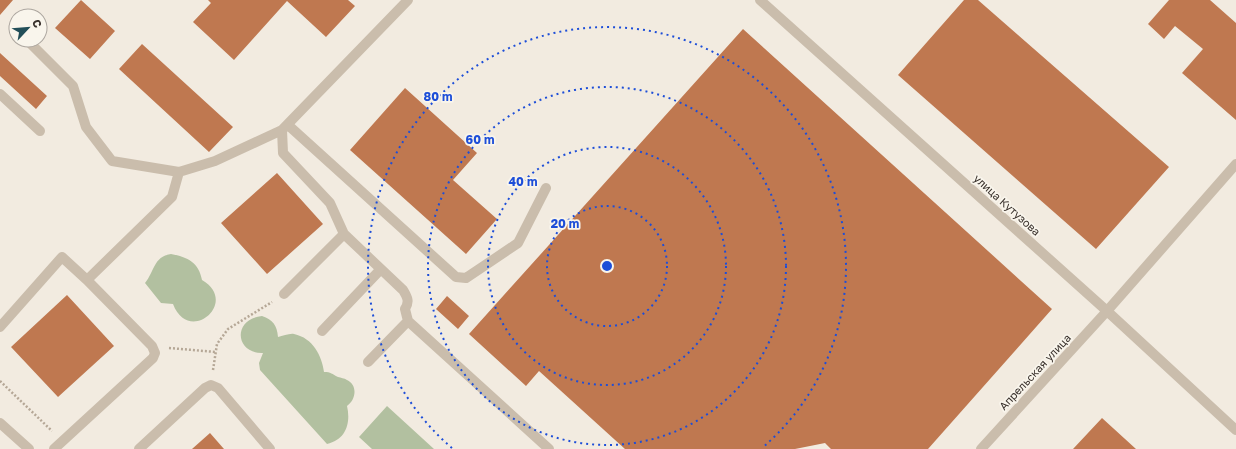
<svg xmlns="http://www.w3.org/2000/svg" width="1236" height="449" viewBox="0 0 1236 449" font-family="'Golos Text',sans-serif">
<rect width="100%" height="100%" fill="#f2ebe0"/>
<path fill="#b2c0a0" d="M 171,254 C 188,257 199,263 202,280 C 240,302 189,346 173,304 L 161,303 L 145,283 C 155,271 153,257 171,254 Z
M 262,316 C 273,320 277,325 278,337 C 283,336 290,333 294,334 C 313,338 322,356 324,372 C 331,372 332,374 338,377 C 341,378 344,378 347,380 C 358,385 356,400 347,406 C 351,423 346,440 327,444 L 260,370 L 259,363 L 263,353 C 235,354 232,319 262,316 Z
M 387,406 L 434,449 L 372,449 L 359,437 Z"/>
<path fill="#bf7850" d="M 0,0 L 13,0 L 0,15 Z
M 81,0 L 115,31 L 90,59 L 55,28 Z
M 208,0 L 348,0 L 355,6 L 326,37 L 287,1 L 234,60 L 193,22 L 211,3 Z
M 964,0 L 978,0 L 1169,167 L 1096,249 L 898,75 Z
M 1169,0 L 1210,0 L 1236,23 L 1236,120 L 1182,73 L 1203,49 L 1175,26 L 1164,39 L 1148,24 Z
M 743,29 L 1052,309 L 928,449 L 831,449 L 825,443 L 795,449 L 625,449 L 539,371 L 526,386 L 469,334 Z
M 142,44 L 233,127 L 209,152 L 119,69 Z
M 0,53 L 47,96 L 36,109 L 0,76 Z
M 405,88 L 477,153 L 453,180 L 497,219 L 466,254 L 350,150 Z
M 277,173 L 323,224 L 267,274 L 221,223 Z
M 67,295 L 114,346 L 58,397 L 11,347 Z
M 447,296 L 469,316 L 458,329 L 436,309 Z
M 1102,418 L 1136,449 L 1073,449 Z
M 210,433 L 224,449 L 192,449 Z"/>
<g fill="none" stroke-linecap="round" stroke-linejoin="round">
<path stroke="#b5a796" stroke-width="2.5" stroke-dasharray="2 2" stroke-linecap="butt" d="M 169,348 L 216,352
M 213,370 L 217,344 L 228,329 L 272,302
M 0,381 L 52,431"/>
<path stroke="#cabdac" stroke-width="10" d="M 31,44 L 73,86 L 86,127 L 112,161 L 179,172 L 215,161 L 282,130 L 408,0
M 0,94 L 40,131
M 288,125 L 456,277 L 466,278 L 518,243 L 546,188
M 282,130 L 283,153 L 330,203 L 344,234 L 403,290 C 407,297 410,301 405,309 L 408,321 L 549,449
M 87,280 L 172,197 L 179,172
M 284,294 L 344,234
M 1107,311 L 1236,164
M 0,327 L 62,257 L 87,280 L 152,346 L 155,353 L 153,358 L 54,449
M 322,331 L 381,269
M 368,362 L 408,321
M 0,423 L 29,449
M 139,449 L 205,388 L 211,385 L 218,388 L 270,449"/>
<path stroke="#cabdac" stroke-width="10" d="M 760,0 L 1107,311 L 1236,430
M 981,449 L 1107,311"/>
</g>
<g fill="none" stroke="#1d4ed8" stroke-width="2" stroke-dasharray="2 4">
<circle cx="607" cy="266" r="60"/>
<circle cx="607" cy="266" r="119"/>
<circle cx="607" cy="266" r="179"/>
<path d="M452 448A239 239 0 1 1 762 448"/>
</g>
<g text-anchor="middle" stroke-width="3.5" stroke-linejoin="round" paint-order="stroke">
<g font-size="11" fill="#38302b" stroke="#f9f5ec">
<text transform="translate(1007 205) rotate(42)" y="4">улица Кутузова</text>
<text transform="translate(1035 372) rotate(-47)" y="4">Апрельская улица</text>
</g>
</g>
<circle cx="607" cy="266" r="6" fill="#1d4ed8" stroke="#f9f5ec" stroke-width="2"/>
<g font-size="12" text-anchor="middle" font-weight="bold" fill="#1d4ed8" stroke="#f9f5ec" stroke-width="3.5" stroke-linejoin="round" paint-order="stroke">
<text x="438" y="101">80 m</text>
<text x="480" y="144">60 m</text>
<text x="523" y="186">40 m</text>
<text x="565" y="228">20 m</text>
</g>
<g transform="translate(28 28) rotate(64)"><circle r="19" fill="#f9f5ec" stroke="#aca69f"/>
<path d="M0-3L7 15L0 10L-7 15Z" fill="#224e58"/>
<text y="-6" font-size="11" font-weight="bold" text-anchor="middle" fill="#38302b">С</text>
</g>
</svg>
